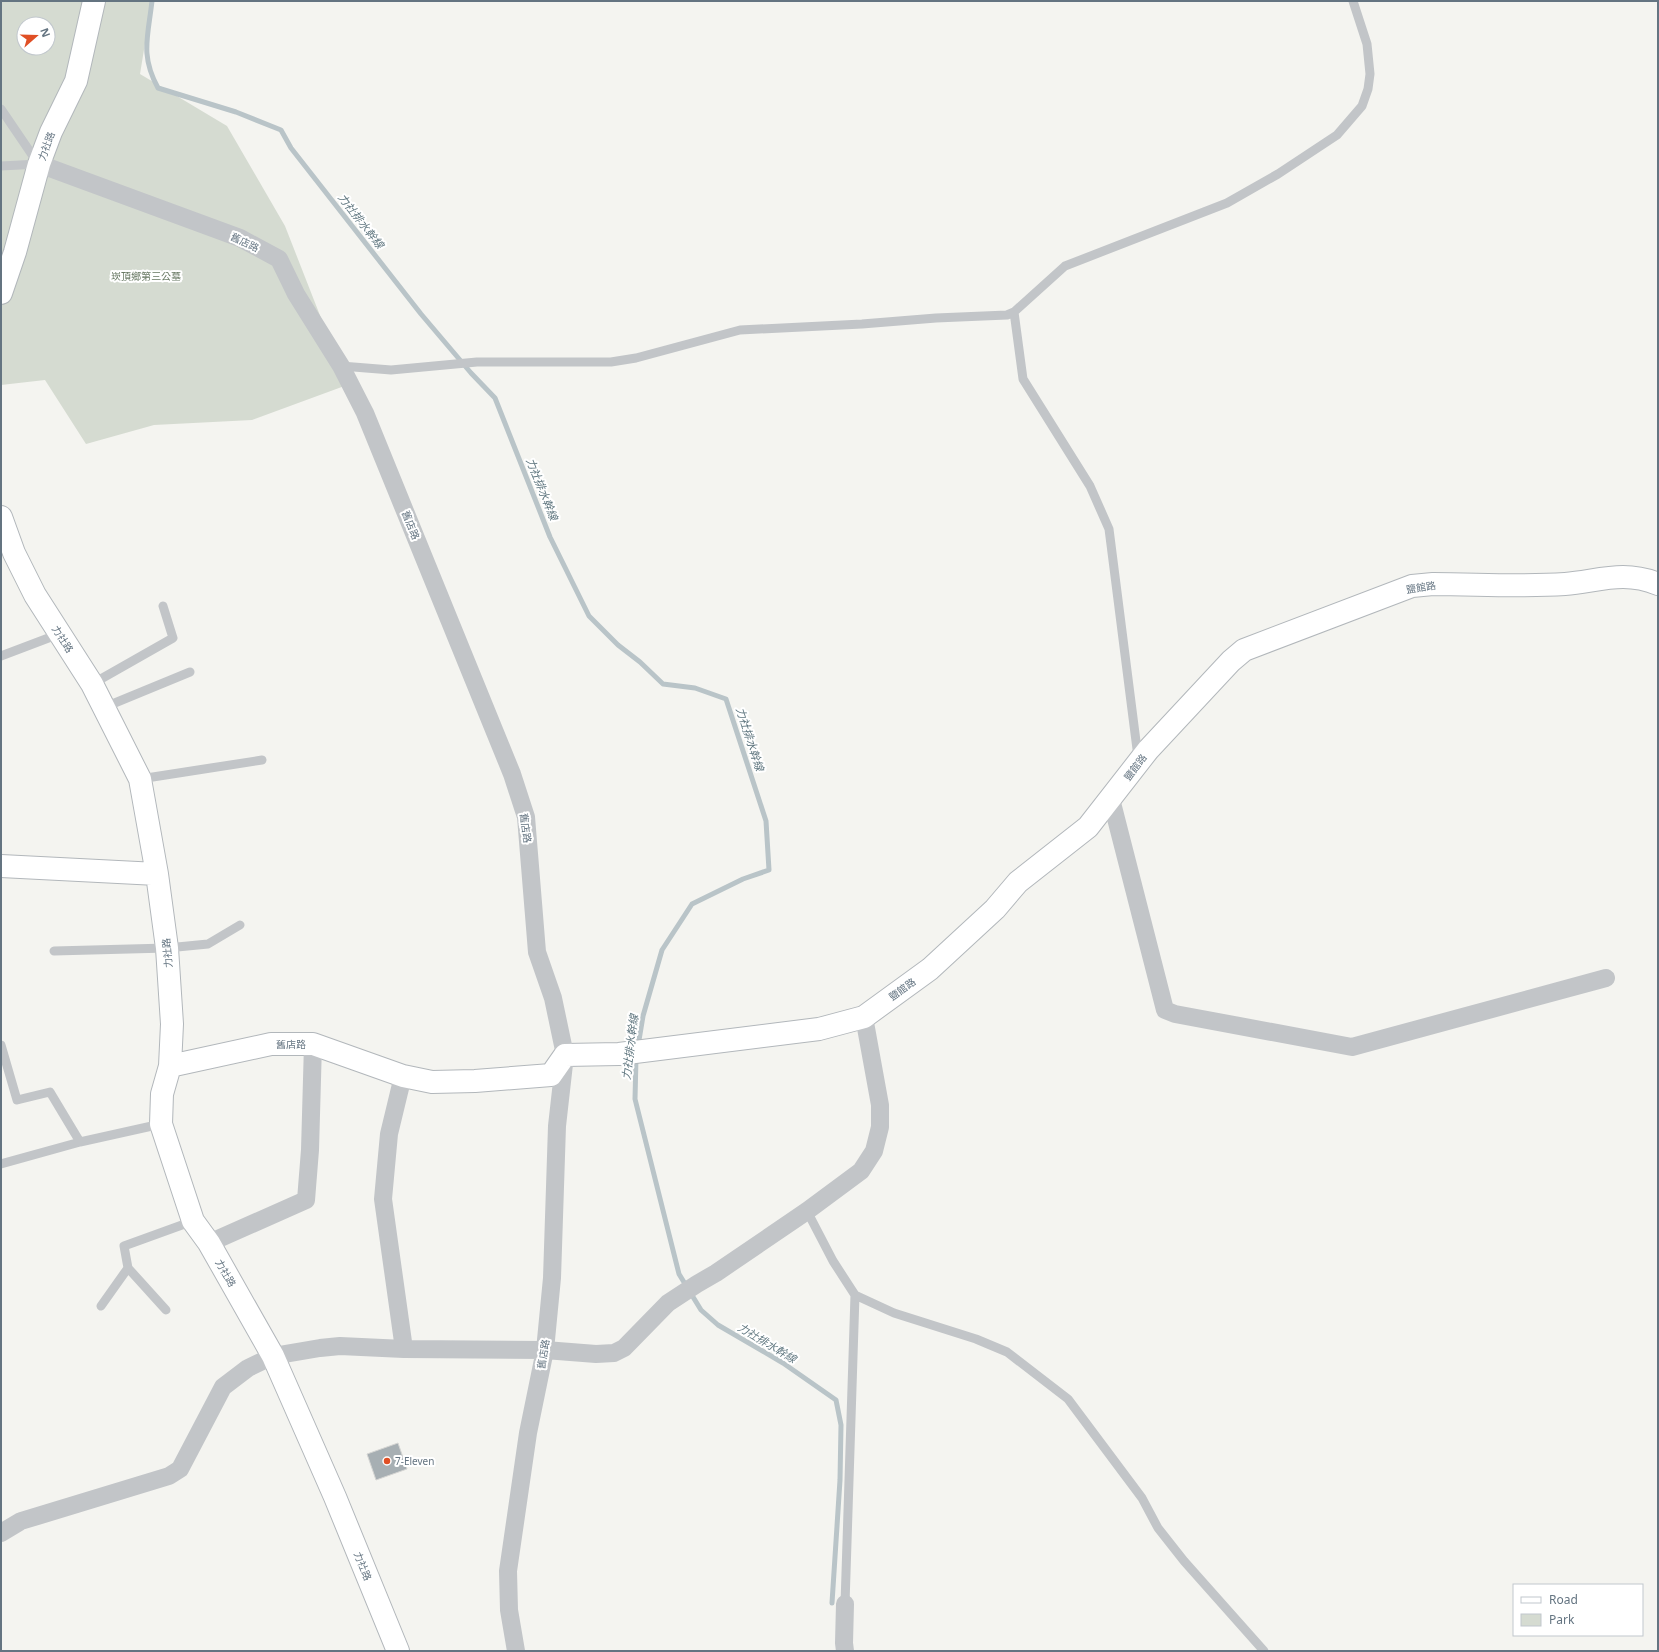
<svg xmlns="http://www.w3.org/2000/svg" width="1659" height="1652" viewBox="0 0 1659 1652" font-family="'Noto Sans','Noto Sans TC',sans-serif">
<rect width="100%" height="100%" fill="#f4f4f0"/>
<path fill="#d5dbd1" fill-rule="evenodd" d="M 1,1 L 152,1 L 140,74 L 227,126 L 285,226 L 330,341 L 358,381 L 252,420 L 154,425 L 86,444 L 45,380 L 1,385 ZM 24,24 L 48,24 L 48,48 L 24,48 Z"/>
<g fill="none" stroke-linecap="round" stroke-linejoin="round">
<path stroke="#b9c4c8" stroke-width="5" d="M 152,1 C 148,37 140,55 158,88 L 236,112 L 281,130 L 291,148 L 421,314 L 471,373 L 495,398 L 550,537 L 589,616 L 618,645 L 640,662 L 663,684 L 695,688 L 726,699 L 766,821 L 769,870 L 743,879 L 692,904 L 662,950 L 643,1016 L 638,1046
M 636,1058 L 635,1099 L 679,1274 L 701,1310 L 718,1325 L 783,1363 L 836,1400 L 841,1425 L 840,1480 L 832,1603"/>
</g>
<path fill="#a7afb3" stroke="#d5d5d3" d="M 398,1443 L 407,1469 L 376,1480 L 367,1454 Z"/>
<g fill="none" stroke-linecap="round" stroke-linejoin="round">
<defs>
<path id="secondary" d="M 1,293 L 15,252 L 39,164 L 51,132 L 76,81 L 94,1
M 1,517 L 14,553 L 35,595 L 92,684 L 140,779 L 157,874 L 167,948 L 172,1024 L 170,1066 L 162,1094 L 161,1124 L 193,1221 L 209,1243 L 273,1356 L 335,1497 L 398,1651
M 1,866 L 157,874
M 170,1066 L 271,1044 L 313,1044 L 403,1076 L 432,1082 L 475,1081 L 551,1075 L 565,1055 L 619,1054 L 819,1029 L 864,1017 L 930,969 L 995,909 L 1018,882 L 1088,827 L 1148,750 L 1231,661 L 1244,650 L 1412,586 L 1433,584 C 1476,584 1521,587 1565,584 C 1599,581 1624,570 1658,584"/>
</defs>
<use href="#secondary" stroke="#b2b7bb" stroke-width="24"/>
<path stroke="#c2c5c8" stroke-width="9" d="M 1,109 L 37,162
M 1,166 L 39,164
M 1014,312 L 1023,379 L 1090,486 L 1109,529 L 1138,757
M 341,366 L 391,370 L 477,362 L 611,362 L 636,358 L 740,330 L 862,324 L 936,318 L 1007,315 L 1014,312 L 1065,266 L 1227,203 L 1278,174 L 1337,135 L 1362,106 L 1368,89 L 1370,74 L 1367,44 L 1353,1
M 1,656 L 59,634
M 92,684 L 173,638 L 163,606
M 105,707 L 190,672
M 140,779 L 262,760
M 54,951 L 167,948 L 208,944 L 240,925
M 1,1045 L 17,1100 L 50,1092 L 80,1142
M 1,1164 L 80,1142 L 161,1124
M 807,1211 L 833,1261 L 855,1295 L 894,1313 L 976,1339 L 1007,1352 L 1068,1399 L 1142,1498 L 1158,1528 L 1184,1561 L 1264,1651
M 128,1268 L 166,1310
M 101,1306 L 128,1268 L 124,1246 L 193,1221
M 845,1604 L 855,1295"/>
<path stroke="#c2c5c8" stroke-width="18" d="M 39,164 L 240,238 L 279,259 L 296,294 L 341,366 L 365,413 L 512,774 L 526,817 L 537,952 L 553,998 L 565,1055 L 557,1126 L 552,1278 L 545,1350 L 528,1433 L 508,1571 L 509,1610 L 516,1651
M 1111,799 L 1165,1010 L 1175,1014 L 1352,1047 L 1606,978
M 403,1076 L 389,1134 L 383,1199 L 404,1349
M 209,1243 L 306,1200 L 310,1150 L 313,1044
M 1,1533 L 21,1521 L 169,1476 L 180,1469 L 223,1387 L 248,1368 L 273,1356 L 320,1348 L 340,1346 L 404,1349 L 545,1350 L 596,1354 L 614,1353 L 624,1348 L 668,1303 L 697,1284 L 716,1273 L 807,1211 L 861,1171 L 874,1151 L 880,1127 L 880,1105 L 864,1017
M 845,1604 L 844,1643 L 845,1651"/>
<use href="#secondary" stroke="#fff" stroke-width="22"/>
</g>
<circle fill="#e04f25" stroke="#fff" stroke-width="1.5" cx="387" cy="1461" r="4"/>
<g text-anchor="middle" stroke-width="4" stroke-linejoin="round" paint-order="stroke">
<g font-size="10" fill="#647481" stroke="#fff">
<text transform="translate(46 146) rotate(-70)" y="4">力社路</text>
<text transform="translate(245 242) rotate(25)" y="4">舊店路</text>
<text transform="translate(411 525) rotate(68)" y="4">舊店路</text>
<text transform="translate(1421 587) rotate(-9)" y="4">鹽館路</text>
<text transform="translate(63 639) rotate(57)" y="4">力社路</text>
<text transform="translate(1135 767) rotate(-53)" y="4">鹽館路</text>
<text transform="translate(526 828) rotate(82)" y="4">舊店路</text>
<text transform="translate(167 953) rotate(-95)" y="4">力社路</text>
<text transform="translate(902 989) rotate(-36)" y="4">鹽館路</text>
<text x="291" y="1048">舊店路</text>
<text transform="translate(226 1273) rotate(60)" y="4">力社路</text>
<text transform="translate(543 1354) rotate(-81)" y="4">舊店路</text>
<text transform="translate(363 1566) rotate(68)" y="4">力社路</text>
</g>
<g font-size="10" fill="#677862" stroke="#fff">
<text x="146" y="280">崁頂鄉第三公墓</text>
</g>
<g font-size="10" fill="#647481" stroke="#fff" text-anchor="start">
<text x="395" y="1465">7-Eleven</text>
</g>
<g font-size="11" font-style="italic" fill="#5f767f" stroke="#fff">
<text transform="translate(361 221) rotate(52)" y="4">力社排水幹線</text>
<text transform="translate(542 489) rotate(68)" y="4">力社排水幹線</text>
<text transform="translate(750 739) rotate(72)" y="4">力社排水幹線</text>
<text transform="translate(630 1047) rotate(-83)" y="4">力社排水幹線</text>
<text transform="translate(767 1343) rotate(31)" y="4">力社排水幹線</text>
</g>
</g>
<rect width="1659" height="1652" fill="none" stroke="#647481" stroke-width="4"/>
<rect x="1513" y="1584" width="130" height="52" fill="#ffffff" stroke="#c1c7cd"/>
<rect x="1521" y="1597" width="20" height="6" fill="#ffffff" stroke="#c1c7cd"/>
<text x="1549" y="1604" font-size="12" fill="#647481">Road</text>
<rect x="1521" y="1614" width="20" height="12" fill="#d5dbd1" stroke="#c1c7cd"/>
<text x="1549" y="1624" font-size="12" fill="#647481">Park</text>
<g transform="translate(36 36) rotate(70)"><circle r="19" fill="#ffffff" stroke="#c1c7cd"/>
<path d="M0-3L7 15L0 10L-7 15Z" fill="#e04f25"/>
<text y="-6" font-size="11" font-weight="bold" text-anchor="middle" fill="#647481">N</text>
</g>
</svg>
